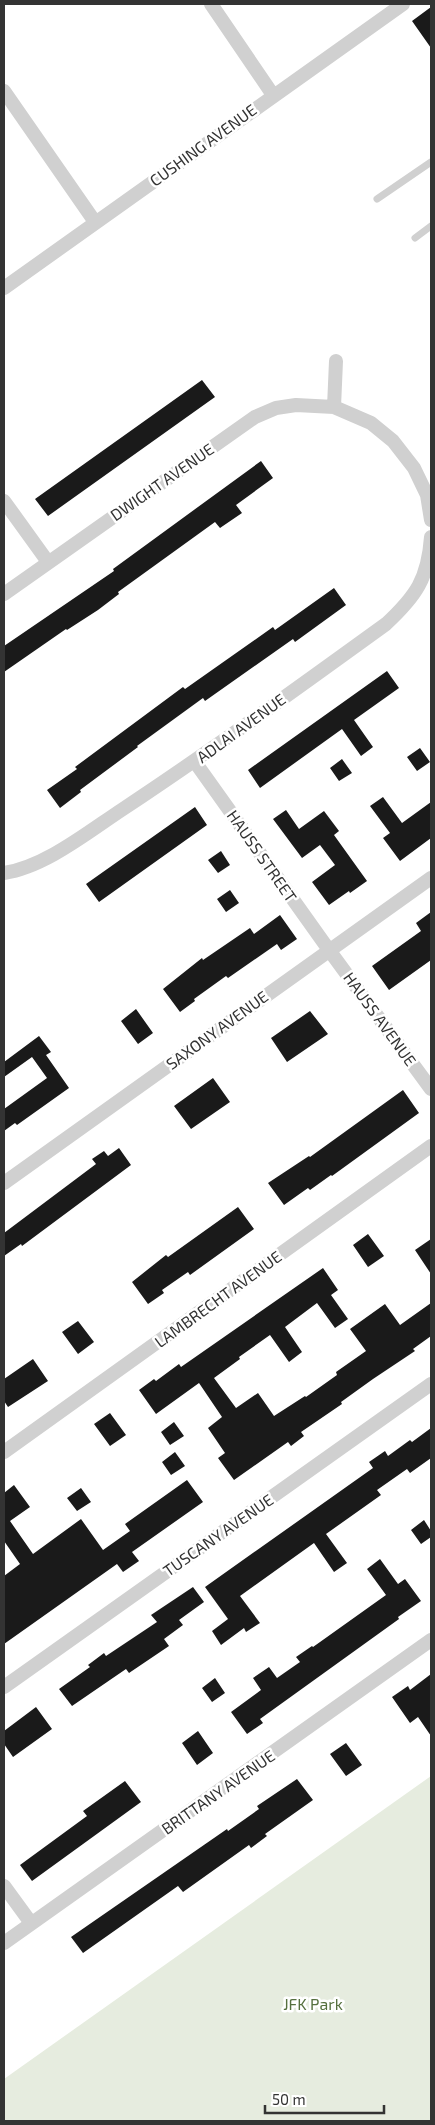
<svg xmlns="http://www.w3.org/2000/svg" width="435" height="2125" viewBox="0 0 435 2125" font-family="'Exo 2',sans-serif">
<rect width="100%" height="100%" fill="#fff"/>
<path fill="#e6ecdf" d="M 431,1776 L 431,2121 L 4,2121 L 4,2079 Z"/>
<path fill="#1a1a1a" d="M 431,7 L 431,48 L 412,21 Z
M 202,380 L 215,397 L 48,516 L 35,499 Z
M 261,461 L 273,478 L 236,505 L 242,513 L 220,528 L 215,522 L 118,592 L 119,594 L 98,610 L 67,630 L 66,629 L 4,672 L 4,646 L 114,571 L 113,569 Z
M 334,588 L 346,605 L 295,642 L 293,639 L 205,701 L 203,698 L 137,746 L 138,747 L 80,790 L 81,792 L 60,808 L 47,790 L 77,769 L 75,767 L 183,687 L 185,689 L 273,627 L 275,630 Z
M 387,671 L 399,688 L 354,720 L 373,747 L 361,756 L 342,729 L 260,788 L 248,770 Z
M 420,748 L 430,762 L 417,771 L 407,757 Z
M 342,759 L 352,773 L 339,781 L 330,768 Z
M 383,797 L 402,823 L 431,802 L 431,838 L 400,861 L 383,838 L 390,833 L 370,806 Z
M 195,807 L 207,825 L 99,902 L 86,884 Z
M 286,810 L 299,829 L 324,811 L 339,831 L 334,835 L 367,881 L 350,893 L 349,891 L 329,905 L 312,882 L 335,865 L 320,845 L 302,858 L 273,819 Z
M 221,851 L 230,865 L 218,873 L 208,860 Z
M 230,890 L 239,903 L 226,912 L 217,899 Z
M 431,912 L 431,960 L 389,990 L 372,966 L 421,931 L 416,923 Z
M 280,915 L 297,939 L 281,950 L 277,944 L 228,978 L 226,976 L 194,999 L 195,1001 L 180,1012 L 163,989 L 202,958 L 203,960 L 250,928 L 254,934 Z
M 136,1009 L 153,1033 L 138,1044 L 121,1021 Z
M 310,1011 L 328,1034 L 287,1062 L 271,1038 Z
M 39,1036 L 51,1052 L 46,1055 L 69,1088 L 17,1125 L 15,1123 L 4,1131 L 4,1109 L 47,1078 L 32,1057 L 4,1077 L 4,1062 Z
M 213,1078 L 230,1102 L 191,1129 L 174,1106 Z
M 403,1090 L 419,1113 L 332,1176 L 331,1175 L 310,1190 L 308,1188 L 284,1205 L 268,1183 L 309,1156 L 310,1157 Z
M 119,1148 L 131,1165 L 22,1246 L 21,1244 L 4,1256 L 4,1233 L 96,1164 L 92,1159 L 104,1151 L 108,1156 Z
M 238,1207 L 254,1229 L 190,1275 L 188,1272 L 162,1290 L 164,1293 L 148,1304 L 132,1282 L 166,1255 L 168,1257 Z
M 368,1234 L 384,1256 L 368,1267 L 353,1245 Z
M 431,1239 L 431,1274 L 415,1250 Z
M 323,1268 L 338,1290 L 331,1295 L 348,1319 L 335,1328 L 317,1303 L 285,1327 L 302,1352 L 289,1362 L 270,1335 L 239,1357 L 240,1359 L 214,1378 L 236,1408 L 258,1393 L 274,1416 L 305,1396 L 306,1397 L 337,1375 L 336,1372 L 366,1351 L 350,1329 L 385,1304 L 400,1325 L 431,1303 L 431,1336 L 413,1349 L 415,1351 L 373,1379 L 341,1402 L 342,1404 L 301,1432 L 304,1436 L 291,1446 L 288,1442 L 234,1480 L 218,1458 L 225,1453 L 208,1428 L 222,1417 L 199,1383 L 156,1414 L 139,1390 L 154,1379 L 156,1381 L 179,1364 L 181,1367 Z
M 78,1321 L 94,1342 L 78,1354 L 62,1332 Z
M 33,1359 L 48,1381 L 8,1407 L 4,1401 L 4,1379 Z
M 110,1413 L 126,1435 L 110,1446 L 94,1424 Z
M 174,1422 L 184,1436 L 170,1445 L 161,1432 Z
M 431,1428 L 431,1458 L 410,1473 L 407,1469 L 377,1490 L 381,1495 L 326,1534 L 347,1563 L 334,1572 L 314,1543 L 240,1596 L 260,1623 L 246,1632 L 244,1628 L 221,1645 L 212,1631 L 228,1619 L 205,1587 L 373,1468 L 369,1462 L 385,1451 L 388,1456 L 410,1440 L 412,1442 Z
M 175,1452 L 185,1466 L 171,1475 L 162,1462 Z
M 187,1480 L 203,1502 L 132,1552 L 139,1561 L 123,1572 L 117,1564 L 4,1644 L 4,1576 L 20,1564 L 4,1541 L 4,1493 L 14,1485 L 30,1507 L 10,1521 L 33,1554 L 81,1519 L 103,1550 L 130,1531 L 125,1524 Z
M 81,1488 L 91,1502 L 77,1511 L 67,1498 Z
M 424,1520 L 431,1531 L 431,1537 L 421,1544 L 411,1530 Z
M 380,1559 L 398,1584 L 405,1579 L 421,1601 L 398,1617 L 399,1619 L 260,1719 L 263,1723 L 247,1734 L 231,1712 L 261,1690 L 253,1678 L 269,1667 L 277,1678 L 300,1662 L 296,1657 L 312,1646 L 313,1647 L 386,1595 L 367,1569 Z
M 193,1587 L 204,1602 L 179,1620 L 183,1625 L 164,1639 L 169,1646 L 129,1673 L 126,1669 L 72,1706 L 59,1689 L 90,1667 L 88,1665 L 104,1653 L 106,1656 L 157,1622 L 151,1615 Z
M 431,1674 L 431,1736 L 418,1717 L 410,1723 L 392,1697 L 408,1686 L 410,1690 Z
M 215,1678 L 225,1693 L 212,1702 L 202,1688 Z
M 36,1707 L 52,1729 L 13,1757 L 4,1744 L 4,1731 Z
M 198,1731 L 213,1753 L 197,1765 L 182,1743 Z
M 346,1743 L 362,1765 L 346,1776 L 330,1754 Z
M 297,1779 L 313,1800 L 265,1834 L 267,1836 L 251,1848 L 249,1845 L 183,1892 L 178,1886 L 83,1953 L 71,1937 L 227,1829 L 228,1831 L 259,1809 L 257,1806 Z
M 125,1781 L 141,1802 L 32,1881 L 20,1865 L 87,1816 L 83,1811 Z"/>
<g fill="none" stroke-linecap="round" stroke-linejoin="round">
<path stroke="#d0d0d0" stroke-width="7" d="M 377,199 L 431,162
M 415,238 L 431,226"/>
<path stroke="#d0d0d0" stroke-width="14" d="M 211,4 L 273,95
M 4,91 L 95,222
M 4,288 L 403,4
M 334,407 L 336,361
M 4,501 L 48,562
M 4,594 L 255,417 L 276,408 L 296,405 L 334,407 L 371,423 L 393,441 L 414,468 L 427,495 L 431,520
M 195,762 L 329,950 L 431,1089
M 4,873 C 45,867 88,832 123,809 C 212,750 299,687 386,624 C 416,596 428,579 431,537
M 4,1183 L 431,878
M 4,1452 L 431,1146
M 4,1687 L 431,1384
M 4,1886 L 31,1923
M 4,1943 L 431,1640"/>
</g>
<g text-anchor="middle" stroke-width="5" stroke-linejoin="round" paint-order="stroke">
<g font-size="16" fill="#333" stroke="#fff">
<text transform="translate(203 145) rotate(-36)" y="6">CUSHING AVENUE</text>
<text transform="translate(162 482) rotate(-35)" y="6">DWIGHT AVENUE</text>
<text transform="translate(241 728) rotate(-36)" y="6">ADLAI AVENUE</text>
<text transform="translate(262 856) rotate(55)" y="6">HAUSS STREET</text>
<text transform="translate(380 1019) rotate(54)" y="6">HAUSS AVENUE</text>
<text transform="translate(217 1030) rotate(-36)" y="6">SAXONY AVENUE</text>
<text transform="translate(218 1299) rotate(-36)" y="6">LAMBRECHT AVENUE</text>
<text transform="translate(218 1535) rotate(-35)" y="6">TUSCANY AVENUE</text>
<text transform="translate(218 1792) rotate(-35)" y="6">BRITTANY AVENUE</text>
</g>
<g font-size="16" fill="#56703f" stroke="#fff">
<text x="313" y="2010">JFK Park</text>
</g>
</g>
<rect width="435" height="2125" fill="none" stroke="#333333" stroke-width="10"/>
<path d="M265 2105v8h119v-8" fill="none" stroke="#333333" stroke-width="2.5"/>
<text x="272" y="2105" font-size="15" fill="#333333" stroke="#ffffff" stroke-width="4" paint-order="stroke">50 m</text>
</svg>
